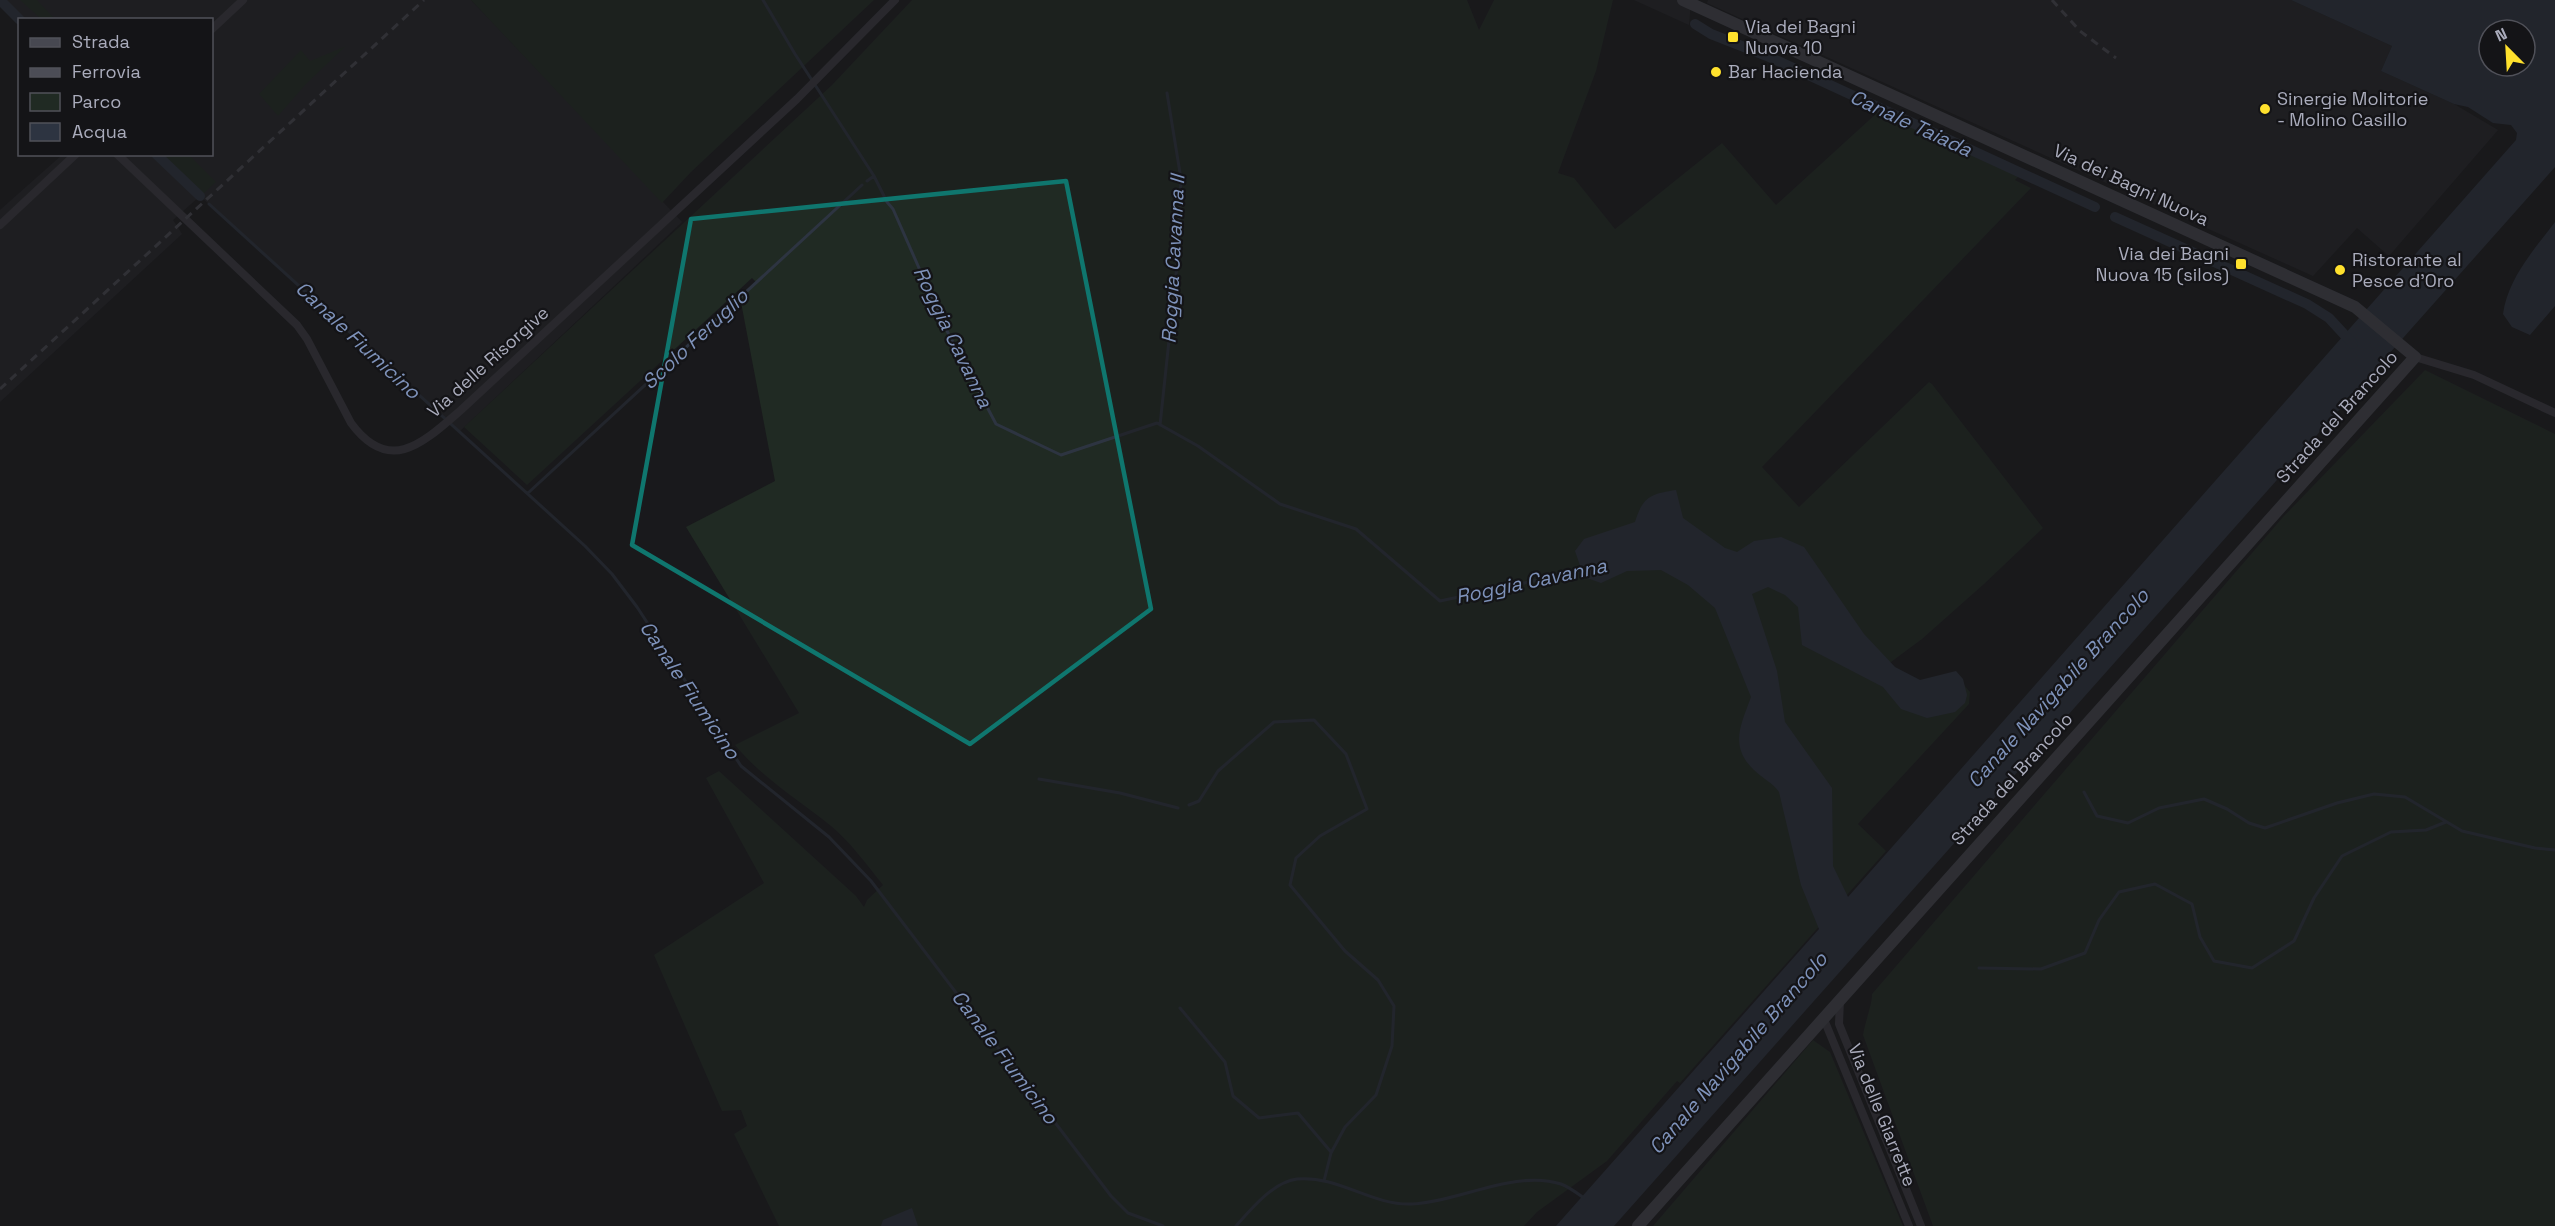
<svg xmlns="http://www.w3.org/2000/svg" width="2555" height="1226" viewBox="0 0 2555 1226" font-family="'Space Grotesk',sans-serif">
<rect width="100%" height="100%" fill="#19191c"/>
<path fill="#252529" d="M 0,0 L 471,0 L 682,222 L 460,431 L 200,196 L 173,220 L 182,234 L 0,402 L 0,210 L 62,155 L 212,154 L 212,20 L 19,20 Z
M 1634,0 L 1691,0 L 1689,25 Z
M 1708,0 L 2291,0 L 2392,46 L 2381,71 L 2454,104 L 2498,130 L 2389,256 L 2357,228 L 2313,276 L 1707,3 Z"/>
<path fill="#202a23" d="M 20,0 L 37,0 L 55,19 L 41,19 Z
M 471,0 L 874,0 L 691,172 L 662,203 Z
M 912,0 L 1467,0 L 1479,30 L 1494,0 L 1613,0 L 1596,71 L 1558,173 L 1574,178 L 1615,229 L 1722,143 L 1776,205 L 1879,111 L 2019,176 L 2015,180 L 2031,188 L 1762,467 L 1799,507 L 1929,382 L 1932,384 L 2043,528 L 1984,584 L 1922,639 L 1887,665 L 1904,684 L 1964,685 L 1970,692 L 1969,704 L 1858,824 L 1886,851 L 1680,1083 L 1677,1081 L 1607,1161 L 1537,1212 L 1524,1226 L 779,1226 L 734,1134 L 747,1126 L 741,1110 L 722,1111 L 654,955 L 764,883 L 706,778 L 719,771 L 856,896 L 864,907 L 867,900 L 883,885 C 867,865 851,843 831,826 C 799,800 762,778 735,745 L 799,713 L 686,527 L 775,481 L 740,297 L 756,282 L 752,278 L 527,485 L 464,427 L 832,85 Z
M 346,46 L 307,83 L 278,116 L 259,94 L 301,50 L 310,61 Z
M 161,155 L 189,155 L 216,182 L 203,194 Z
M 2425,370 L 2555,434 L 2555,1226 L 1933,1226 L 1863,1035 C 1865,1022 1872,1005 1872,994 L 2283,517 Z
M 1813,1040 L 1830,1052 L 1903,1226 L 1653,1226 Z"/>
<path fill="#2d3441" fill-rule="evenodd" d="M 2291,0 L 2555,0 L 2555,167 L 1614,1226 L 1556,1226 L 1819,929 L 1801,885 L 1779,792 C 1772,782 1763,779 1754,770 C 1729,746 1741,725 1751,697 L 1715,608 L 1688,585 L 1661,570 L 1627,571 L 1601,583 L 1584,577 L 1575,551 L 1584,539 L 1635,522 C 1643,496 1651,494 1676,490 L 1683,518 L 1725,548 L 1737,552 L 1754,541 L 1781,537 L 1804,547 L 1864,634 L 1895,667 L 1920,680 L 1956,671 L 1963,679 L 1967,695 L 1965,703 L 1955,712 L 1927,718 L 1901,709 L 1883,687 L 1802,645 L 1798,607 L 1785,595 L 1768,587 L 1752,594 L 1777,671 L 1785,722 L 1832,788 L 1833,866 L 1848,897 L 2516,140 L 2517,133 L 2511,125 L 2493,123 L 2468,107 L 2454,104 L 2381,71 L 2392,46 ZM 2489,30 L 2525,30 L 2525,66 L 2489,66 Z
M 2555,222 L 2555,306 L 2530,335 L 2512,327 L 2503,314 C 2508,278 2534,250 2555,222 Z
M 912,1208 L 918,1226 L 881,1226 L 883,1220 Z"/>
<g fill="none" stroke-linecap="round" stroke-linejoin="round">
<path stroke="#2d3441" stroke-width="3" d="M 763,0 L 795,54 L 874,176
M 867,181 L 874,176 L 887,202 L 893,209 L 945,327 L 996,424 L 1061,455 L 1157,423 L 1198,446 L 1280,504 L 1356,529 L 1440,601 L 1585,570
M 209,204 L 585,546 L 612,574 L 637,607 L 741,766 L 829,837 L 871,881 L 1111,1196 L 1128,1213 L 1163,1226
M 1160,425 L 1178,256 L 1181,179 L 1167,93
M 528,493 L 862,185
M 1039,779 L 1120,793 L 1178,808
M 2084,792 L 2097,816 L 2128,823 L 2159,808 L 2204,799 L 2227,809 L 2249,823 L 2265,828 L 2337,803 L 2374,794 L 2405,797 L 2462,831 L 2535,848 L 2555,850
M 1189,805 L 1199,801 L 1218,771 L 1274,722 L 1314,720 L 1346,754 L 1367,809 L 1320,836 L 1296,858 L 1290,885 L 1345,951 L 1378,980 L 1394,1006 L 1392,1046 L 1376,1095 L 1345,1127 L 1331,1153 L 1324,1181
M 1979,968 L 2041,969 L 2085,953 L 2099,920 L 2119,892 L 2155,884 L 2192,904 L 2200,937 L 2214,961 L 2252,968 L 2294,941 L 2314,898 L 2342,856 L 2391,832 L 2426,830 L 2446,822
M 1180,1008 L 1225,1062 L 1233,1096 L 1259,1118 L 1298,1113 L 1331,1152
M 1236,1226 C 1251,1209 1273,1182 1297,1179 C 1338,1175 1372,1206 1412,1204 C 1458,1202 1516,1169 1561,1184 C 1569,1187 1577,1193 1584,1198"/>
<path stroke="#2d3441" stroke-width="10" d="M 0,0 L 20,20
M 1695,24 L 1711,34 L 1767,56 L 2095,207
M 156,154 L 200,196
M 2115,217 L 2307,304 L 2329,318 L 2353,344"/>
<path stroke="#3c3b43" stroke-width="8" d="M 212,29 L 243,0
M 117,154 L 297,325 L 307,339 L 351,423 C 390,476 424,442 461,410 L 797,99 L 895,0
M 0,225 L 76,154
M 2415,357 L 2474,375 L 2555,413
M 1840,999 L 1839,1024 L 1921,1226
M 1823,1017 L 1909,1226"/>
<path stroke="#474851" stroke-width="12" d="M 1638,1226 L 2415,357 L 2355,307 L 1683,0"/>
<path stroke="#4c4d56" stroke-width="3" stroke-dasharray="8 6" stroke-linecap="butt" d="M 2052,0 L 2080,31 L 2116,58
M 0,389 L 424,0"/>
</g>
<path d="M0 0H2555V1226H0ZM 1066,181 L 1151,609 L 970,744 L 632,545 L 691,219 Z" fill="#19191c" fill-opacity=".55" fill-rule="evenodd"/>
<path fill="none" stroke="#0f766e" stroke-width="4.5" stroke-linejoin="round" d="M 1066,181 L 1151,609 L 970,744 L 632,545 L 691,219 Z"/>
<g fill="#ffe12d" stroke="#141417" stroke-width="2">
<rect x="1727" y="31" width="12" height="12" rx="3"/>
<circle cx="1716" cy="72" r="6"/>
<circle cx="2265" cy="109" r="6"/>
<rect x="2235" y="258" width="12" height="12" rx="3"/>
<circle cx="2340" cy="270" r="6"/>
</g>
<g text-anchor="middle" stroke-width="4.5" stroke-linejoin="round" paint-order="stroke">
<g font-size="18" fill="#aaacbc" stroke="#141417" text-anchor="start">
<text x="1745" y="33">Via dei Bagni<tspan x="1745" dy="21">Nuova 10</tspan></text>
<text x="1728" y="78">Bar Hacienda</text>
<text x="2277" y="105">Sinergie Molitorie<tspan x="2277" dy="21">- Molino Casillo</tspan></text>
<text x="2229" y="260" text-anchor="end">Via dei Bagni<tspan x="2229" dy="21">Nuova 15 (silos)</tspan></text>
<text x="2352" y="266">Ristorante al<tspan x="2352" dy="21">Pesce d'Oro</tspan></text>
</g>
<g font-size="18" fill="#aaacbc" stroke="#141417">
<text transform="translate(2131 185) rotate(25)" y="6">Via dei Bagni Nuova</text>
<text transform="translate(488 362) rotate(-42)" y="6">Via delle Risorgive</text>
<text transform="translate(2337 417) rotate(-48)" y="6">Strada del Brancolo</text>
<text transform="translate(2012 779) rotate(-48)" y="6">Strada del Brancolo</text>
<text transform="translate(1882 1115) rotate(68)" y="6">Via delle Giarrette</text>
</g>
<g font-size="20" font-style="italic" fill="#7e92ba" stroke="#141417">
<text transform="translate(1911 123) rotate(25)" y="7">Canale Taiada</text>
<text transform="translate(1173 259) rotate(-87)" y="7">Roggia Cavanna II</text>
<text transform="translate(953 337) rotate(64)" y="7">Roggia Cavanna</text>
<text transform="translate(695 339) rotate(-43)" y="7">Scolo Feruglio</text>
<text transform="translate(358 340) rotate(43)" y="7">Canale Fiumicino</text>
<text transform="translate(1531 581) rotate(-12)" y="7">Roggia Cavanna</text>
<text transform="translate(2058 688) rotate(-48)" y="7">Canale Navigabile Brancolo</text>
<text transform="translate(690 690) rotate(56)" y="7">Canale Fiumicino</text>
<text transform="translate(1738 1053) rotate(-49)" y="7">Canale Navigabile Brancolo</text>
<text transform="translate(1005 1057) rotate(53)" y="7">Canale Fiumicino</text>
</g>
</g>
<rect x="18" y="18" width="195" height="138" fill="#141417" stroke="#505159" stroke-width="1.5"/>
<rect x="30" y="38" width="30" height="9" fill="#474851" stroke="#505159" stroke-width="1.5"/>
<text x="72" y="48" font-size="18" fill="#aaacbc">Strada</text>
<rect x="30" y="68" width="30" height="9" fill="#4c4d56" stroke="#505159" stroke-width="1.5"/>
<text x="72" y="78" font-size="18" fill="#aaacbc">Ferrovia</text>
<rect x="30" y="93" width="30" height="18" fill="#202a23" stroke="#505159" stroke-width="1.5"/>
<text x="72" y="108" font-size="18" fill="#aaacbc">Parco</text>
<rect x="30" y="123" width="30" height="18" fill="#2d3441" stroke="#505159" stroke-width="1.5"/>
<text x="72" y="138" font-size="18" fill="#aaacbc">Acqua</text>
<g transform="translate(2507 48) rotate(336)"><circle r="28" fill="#141417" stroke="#505159" stroke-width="1.5"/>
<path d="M0-4.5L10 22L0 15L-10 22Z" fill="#ffe12d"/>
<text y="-9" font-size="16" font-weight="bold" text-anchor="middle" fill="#aaacbc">N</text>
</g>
</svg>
